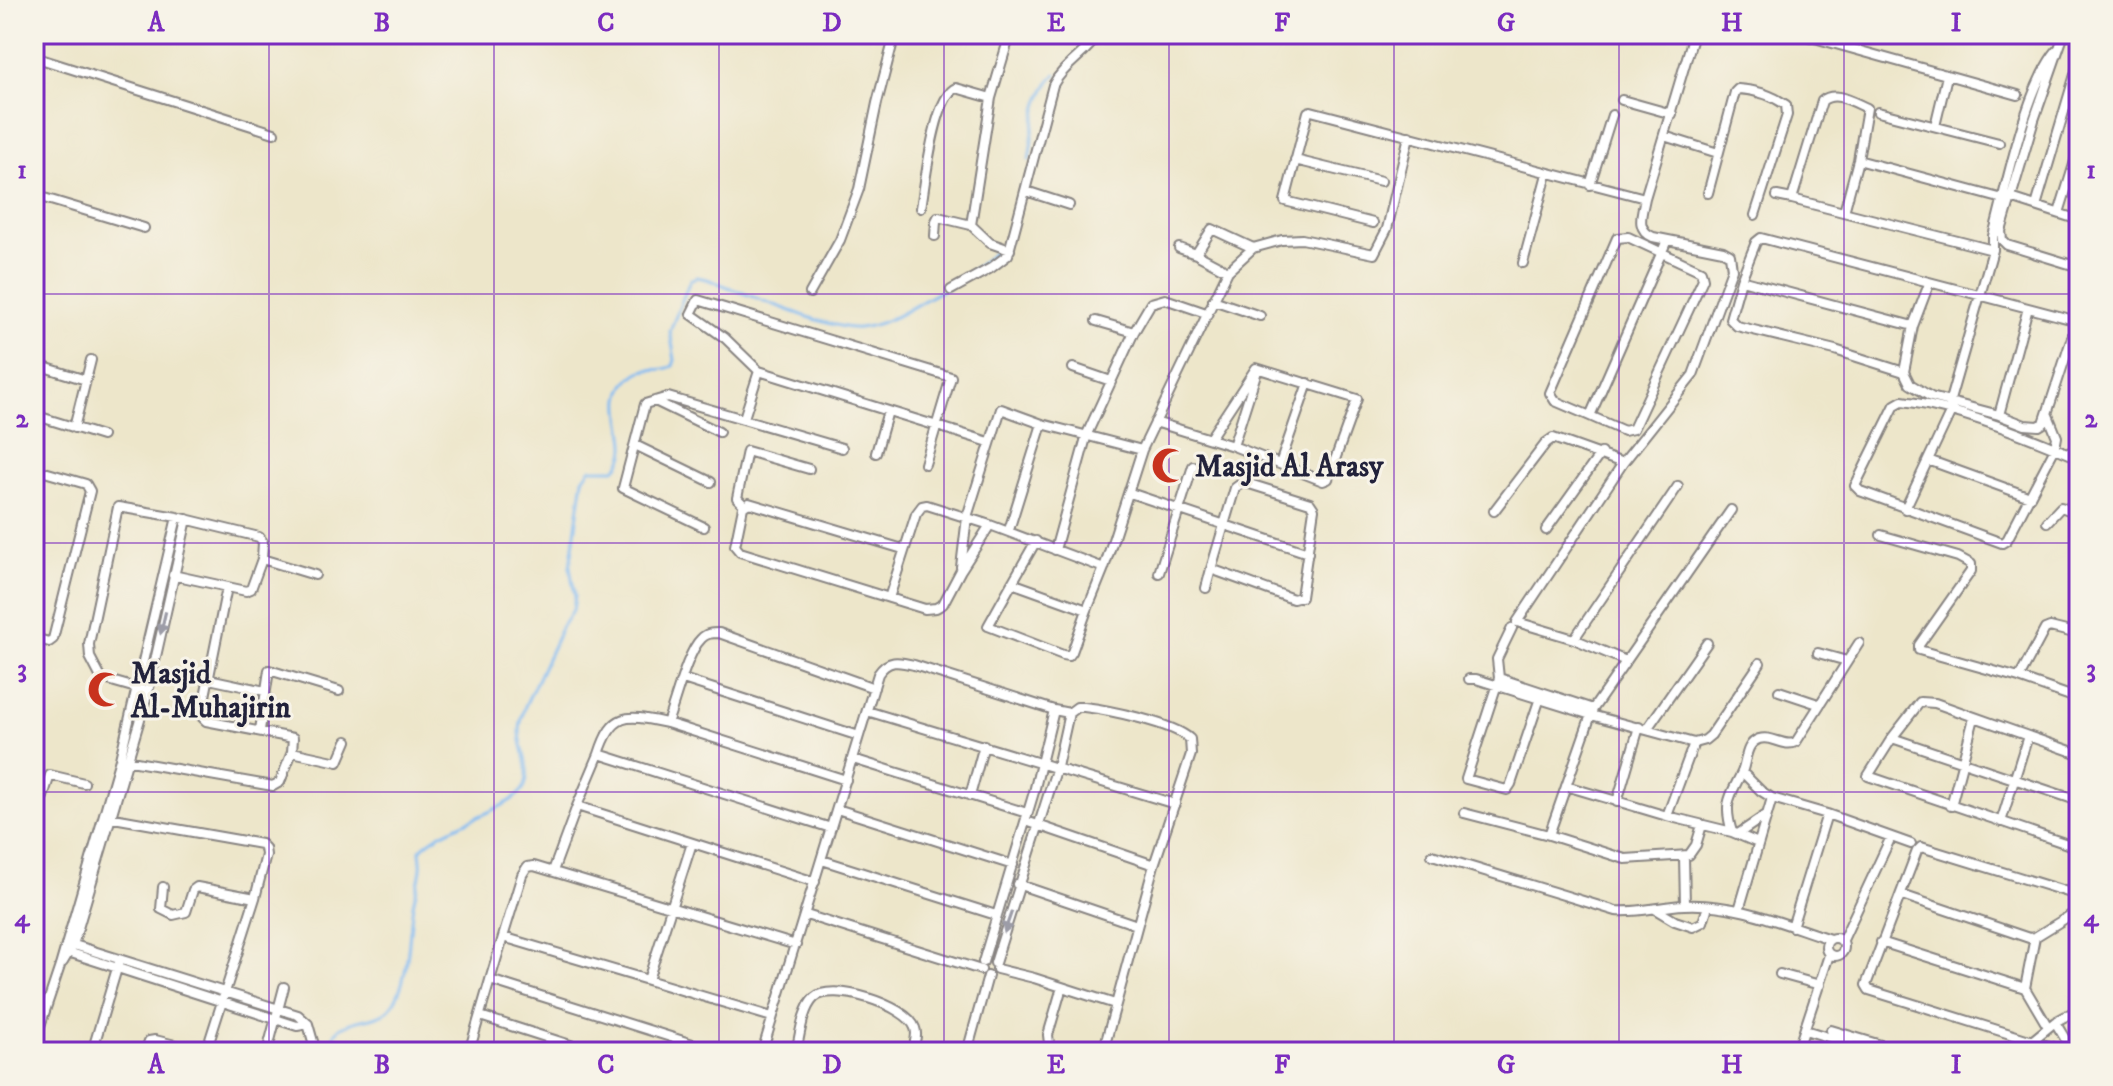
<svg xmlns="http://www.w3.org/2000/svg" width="2113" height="1086" viewBox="0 0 2113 1086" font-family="'IM FELL DW Pica',serif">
<rect width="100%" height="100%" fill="#f7f3e8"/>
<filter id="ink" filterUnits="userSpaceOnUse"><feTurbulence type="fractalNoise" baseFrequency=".0125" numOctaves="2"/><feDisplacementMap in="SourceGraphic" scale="16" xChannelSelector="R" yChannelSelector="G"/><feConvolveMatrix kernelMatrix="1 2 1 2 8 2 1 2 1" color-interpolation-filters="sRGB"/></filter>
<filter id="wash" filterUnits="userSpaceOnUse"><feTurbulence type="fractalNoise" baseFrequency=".006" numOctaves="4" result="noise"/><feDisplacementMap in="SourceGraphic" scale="32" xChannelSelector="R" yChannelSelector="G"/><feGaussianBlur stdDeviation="1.8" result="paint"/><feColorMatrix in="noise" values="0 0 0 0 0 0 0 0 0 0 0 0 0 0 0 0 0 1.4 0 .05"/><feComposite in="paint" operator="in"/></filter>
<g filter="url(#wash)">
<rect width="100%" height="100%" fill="#ede6ca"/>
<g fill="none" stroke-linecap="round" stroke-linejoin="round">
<path stroke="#82bbf2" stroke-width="3" d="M1029 160C1034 131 1034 95 1056 74
M1011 229 1022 186
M962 279 1008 241
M332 1052C328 1012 373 1027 390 1008 410 984 408 935 413 905 415 893 420 880 421 868 422 862 420 856 420 850 442 824 515 810 525 786 532 767 520 749 520 731 520 723 523 714 525 706L562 626 573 610 575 596 570 567 583 479 590 469H615C644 443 597 402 636 374 647 366 660 373 673 366L675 360 670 331 690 280 697 277 707 279C738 290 832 331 859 328 892 325 920 300 949 287"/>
</g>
</g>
<g filter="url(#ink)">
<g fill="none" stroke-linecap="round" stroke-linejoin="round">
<defs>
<path id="street" d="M1800 34 2018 95
M2064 34 2034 120 2001 231 2002 240 2007 245 2079 267
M34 57 274 133
M1622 100 1672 114
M1878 112 1999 143
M1935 126 1947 76
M1664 136 1718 153
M1295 160 1381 181
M1858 160 2003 199
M1590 185 1612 115
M1026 191 1069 205
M1708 193 1735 92 1738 89C1754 90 1772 95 1786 105L1787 115 1755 215
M34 195 144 228
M1777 196 1792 199
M2011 198 2079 220
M2036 206 2079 61
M921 208C925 185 934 96 956 88L991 98
M1844 212 1858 160 1867 108C1853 102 1835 90 1822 101L1792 199 1993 250
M2059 213 2079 148
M1373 223 1285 201 1308 112 1311 111 1645 198
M971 225 991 98 1010 34
M971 225 990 243 1010 250
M935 236 936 221 938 217 971 225
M1179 248 1196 254 1228 271
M1196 254 1212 229 1253 248
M1523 263 1547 174
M1741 280 1913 326
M951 290 991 268 1008 255 1053 85C1064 64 1087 54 1098 34
M810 293 840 240 859 189 877 103 895 34
M1213 300 1260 316
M1096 321 1134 332
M34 364 86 380
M1073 368 1111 381
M1904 372 1835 350 1737 326 1730 319 1741 280 1756 242 1761 238 2074 320 2076 325 2044 423 2039 426 2025 425 1999 415 1931 397 1910 384 1904 372 1913 326 1929 284
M655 401 719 432
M34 415 102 436
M1999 415 2028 308
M2048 415 2057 437 2055 448 2007 540 2002 543 1860 491 1855 486 1895 405 1902 401C1954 406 2030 437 2079 458
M1590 416 1555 401 1550 393 1617 238 1628 237 1701 271 1703 279 1633 429 1624 431 1590 416 1661 254 1667 240
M744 418 759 371
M1155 422 1233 446 1323 481 1328 479 1357 399 1256 368 1210 438
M74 428 91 360
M635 445 711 482
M1233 446 1257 371
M876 453 888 411
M1928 460 2030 497
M925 464 951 377 698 300 691 314 725 338 759 371 989 442
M1280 464 1308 383
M34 469 86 484 90 491 53 639 49 642 34 638
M1243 482 1310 503 1314 509 1301 597 1293 599 1211 569 1235 488Z
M34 492 40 470
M1130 493 1308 553
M744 505 737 498 747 451 809 469
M1905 509 1951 411 1950 400 1993 250V236C2007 185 2025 89 2057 50
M1494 511 1546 443 1553 438 1623 463
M2047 522 2061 507 2079 514
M704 527 623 488 645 404 668 397 842 448
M1009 530 1042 424
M1546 530 1601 453
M1881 535 1958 557 1971 564V571L1919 645V650L2019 678 2079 699
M1036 541 1012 583 1087 610 1104 568 1142 450 1228 271 1253 248 1282 240 1302 239 1374 254 1387 229 1409 136
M903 549 749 503 743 507 735 546 740 552 925 609 936 608 943 604 961 570 990 525 1104 568
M1055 550 1087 434 1134 332 1151 303 1165 299 1206 313
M961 567 967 517 1001 409 1042 424 1142 450
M1159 573 1193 466
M173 575 246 591 251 589 262 559 315 575
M1012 583 988 626 1063 655 1069 656 1072 652 1087 610
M1206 588 1211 569
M889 598 916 514 922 506 927 505 990 525
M1512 628 1497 659 1499 678 1466 779 1507 790 1511 784 1542 692
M1574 639 1678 486
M1818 653 1847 661
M1626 661 1574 639 1517 622 1623 463 1693 375 1732 269 1730 255 1723 251 1653 237C1635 229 1642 214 1645 198L1694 34
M1499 678 1593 709
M2019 678 2045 629 2050 627 2070 632 2079 618
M209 679 265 691
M683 679 859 736
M1469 679H1476L1591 715 1694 743 1705 740 1711 735 1760 663
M143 690 101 678 90 657 89 644 118 507 177 517 259 537 263 542 262 559
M1779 691 1818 704
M867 711 1175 804
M667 723 846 780
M1647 729 1707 643
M260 730 269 670 339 691
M1892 738 2079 801
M292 752 338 762 347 741
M599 754 577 806 815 882
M2079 754 1935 703 1920 702 1892 738 1868 776 2079 848
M853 759 1027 813
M125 760 273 786 280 782 292 752 293 738 206 721 201 716 227 587
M1566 786 1667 816 1732 832 1758 843
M970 796 984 745
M1772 798 1827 814 1911 844
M1617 802 1639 727
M34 804 43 797 50 775 84 783
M1951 806 1974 718
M837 809 1013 865
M1464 813 1549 835 1625 859 1689 855 1696 845 1702 825
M1667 816 1694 743
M108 817 261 844 265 848 266 855 255 898 206 1052
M1026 821 1154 865
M2001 822 2028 736
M831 828 599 754C613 710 628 715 667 723 675 703 687 652 701 639 706 633 712 633 719 633L874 688
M1732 832C1723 802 1730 797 1742 772 1747 760 1745 744 1759 739 1773 735 1784 748 1796 742L1859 643
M1738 834 1766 815
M1549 835 1593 709 1731 510
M1432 855 1616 911C1639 913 1661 906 1684 905 1734 902 1783 924 1830 939
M1684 856 1685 905
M822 860 996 915
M553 871 577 806
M1017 884 1137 925
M163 887 161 909 173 915 186 912 193 890 197 887 255 898
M1902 895 2029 938 2035 937 2079 910
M1655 909 1675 921 1693 927 1703 922 1708 906
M1739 910 1772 798 1761 791 1742 772
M806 915 981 970
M1792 927 1827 814
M503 937 522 875 527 867 534 866 796 945
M1826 947a9 9 0 1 1 18 0a9 9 0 1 1-18 0Z
M1842 942 1891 837
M1881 942 2025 988 2048 1027
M71 944 298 1015 308 1024 316 1052
M68 952 297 1026 308 1024
M63 962 73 945 148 692 187 519
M983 962 1034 792 1054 710
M995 963 1057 767 1069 713
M997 969 1034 978 1115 1004
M1780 974 1820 985
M490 980 503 937 772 1017
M648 980 692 843
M2025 988 2035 937
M480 1016 592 1052
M2055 1022 2073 1052
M1805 1030 1876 1052
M1831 1030 1904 1052
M2033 1040 2055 1022 2079 1009
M34 1044 60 966 120 759 177 517
M92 1052 118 965
M145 1052 149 1041 155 1040 203 1052
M267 1052 284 987
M469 1052 490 980 718 1052
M762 1052 878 674C888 659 898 661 914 665L1054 710 1069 713 1077 707H1084C1109 710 1173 723 1190 739L1191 754 1154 865 1103 1052
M796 1052C800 1036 802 1010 814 998 831 981 907 1005 915 1028 918 1036 914 1044 912 1052
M967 1052 988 976
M1050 1052 1048 1035 1062 987
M1797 1052 1829 955
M2068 1052 1869 990 1866 985 1917 851 1921 847 2074 894 2079 904"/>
</defs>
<use href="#street" stroke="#888482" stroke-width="12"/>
<use href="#street" stroke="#fff" stroke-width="8"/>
</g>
<defs><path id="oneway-solid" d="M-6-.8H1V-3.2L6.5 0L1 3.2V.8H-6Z" transform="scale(2)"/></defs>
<g fill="#9c9ca7">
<use href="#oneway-solid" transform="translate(163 623) rotate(103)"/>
<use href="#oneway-solid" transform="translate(1008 922) rotate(109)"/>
</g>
</g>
<path fill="none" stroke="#7b2cbf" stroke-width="2" stroke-opacity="0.55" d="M269 34V1052M494 34V1052M719 34V1052M944 34V1052M1169 34V1052M1394 34V1052M1619 34V1052M1844 34V1052M34 294H2079M34 543H2079M34 792H2079"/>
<defs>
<symbol id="mosque-bare" viewBox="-9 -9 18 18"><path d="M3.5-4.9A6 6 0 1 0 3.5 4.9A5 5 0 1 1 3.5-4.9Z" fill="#c8321e" stroke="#f7f3e8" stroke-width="2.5" paint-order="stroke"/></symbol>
</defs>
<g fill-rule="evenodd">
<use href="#mosque-bare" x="1144" y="440" width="51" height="51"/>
<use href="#mosque-bare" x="80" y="664" width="51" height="51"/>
</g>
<g text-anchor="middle" stroke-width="6" stroke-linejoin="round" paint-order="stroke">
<g font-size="30" font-weight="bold" fill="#22223b" stroke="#f7f3e8" text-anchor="start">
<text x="1195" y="476">Masjid Al Arasy</text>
<text x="131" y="683">Masjid<tspan x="131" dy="34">Al-Muhajirin</tspan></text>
</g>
</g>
<rect width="2113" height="1086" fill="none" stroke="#f7f3e8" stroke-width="88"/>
<rect x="44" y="44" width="2025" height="998" fill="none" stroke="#7b2cbf" stroke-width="3"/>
<g font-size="26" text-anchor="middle" font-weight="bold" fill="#7b2cbf">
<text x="156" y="31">A</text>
<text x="382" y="31">B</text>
<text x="606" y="31">C</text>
<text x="832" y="31">D</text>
<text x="1056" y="31">E</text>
<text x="1282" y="31">F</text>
<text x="1506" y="31">G</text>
<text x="1732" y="31">H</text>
<text x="1956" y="31">I</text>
<text x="22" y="178">1</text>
<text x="2091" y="178">1</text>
<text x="22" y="427">2</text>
<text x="2091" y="427">2</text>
<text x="22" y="677">3</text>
<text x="2091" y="677">3</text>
<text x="22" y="926">4</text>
<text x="2091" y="926">4</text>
<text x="156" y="1073">A</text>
<text x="382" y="1073">B</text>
<text x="606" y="1073">C</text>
<text x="832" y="1073">D</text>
<text x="1056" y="1073">E</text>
<text x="1282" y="1073">F</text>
<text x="1506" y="1073">G</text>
<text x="1732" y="1073">H</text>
<text x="1956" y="1073">I</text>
</g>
</svg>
